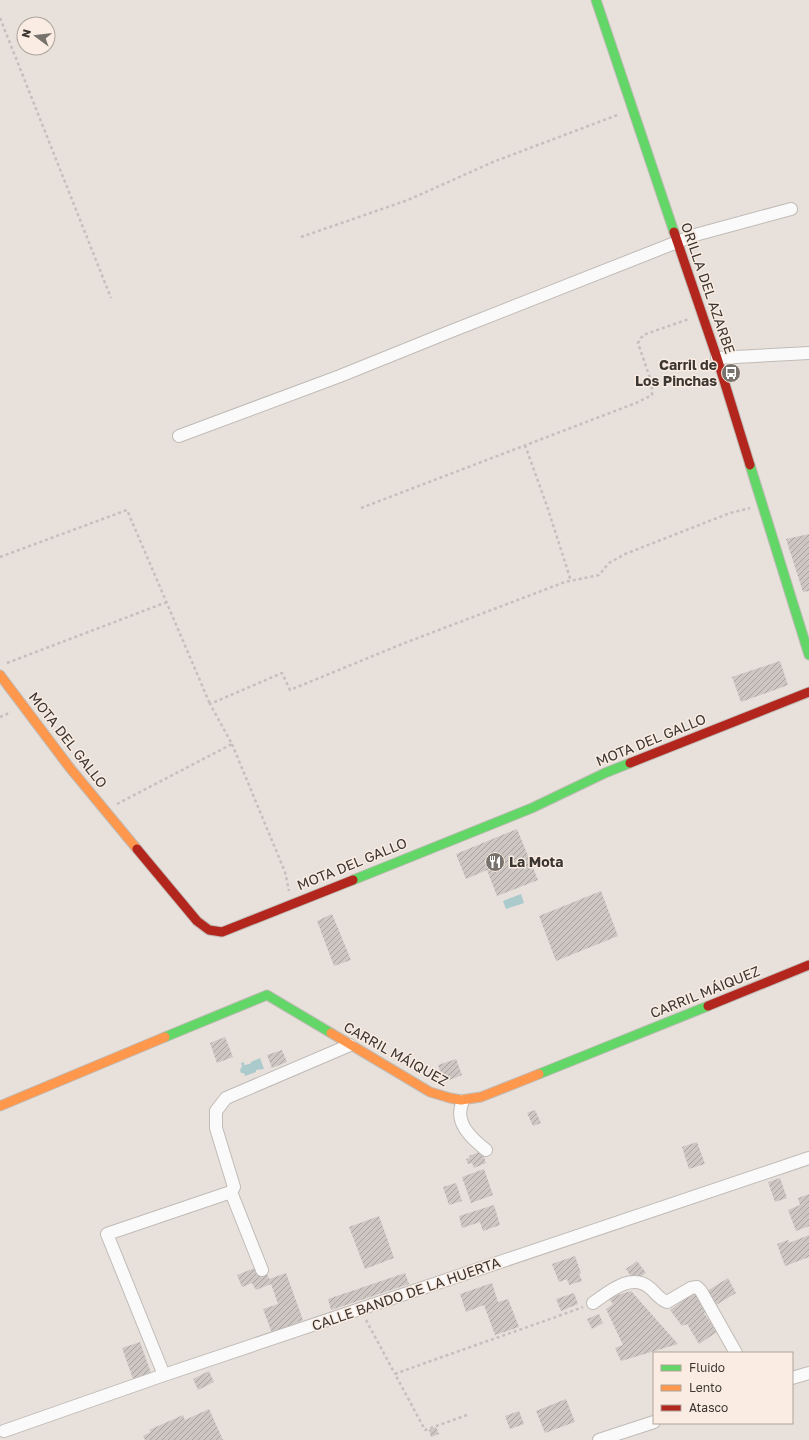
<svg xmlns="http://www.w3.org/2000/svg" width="809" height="1440" viewBox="0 0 809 1440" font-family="'Golos Text',sans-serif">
<defs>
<pattern id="building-hatch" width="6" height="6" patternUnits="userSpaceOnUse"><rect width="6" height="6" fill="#cdc6c3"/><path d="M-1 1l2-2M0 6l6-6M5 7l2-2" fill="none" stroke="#a8a29f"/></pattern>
</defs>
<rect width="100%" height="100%" fill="#e7e0db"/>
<path fill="#abcacc" d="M521 894 524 903 506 909 503 901Z
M260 1058 264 1069 256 1070V1072L245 1076 244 1073H241L240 1070 242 1066 241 1063 244 1062V1065L250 1064 251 1062Z"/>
<path fill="url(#building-hatch)" d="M809 534V591L803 592 786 539Z
M780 661 788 685 741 702 732 677Z
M517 829 538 880 497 896 487 870 466 879 456 854Z
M601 891 618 936 556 961 539 916Z
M332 914 351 960 334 966 317 921Z
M225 1037 233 1057 217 1063 210 1043Z
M282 1050 287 1062 272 1068 267 1055Z
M456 1059 462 1075 444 1082 438 1065Z
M535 1110 541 1123 533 1126 527 1113Z
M697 1142 705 1164 689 1169 682 1147Z
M482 1151 486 1163 474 1168 472 1163 468 1164 466 1159 470 1158 469 1156Z
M484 1169 493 1195 471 1203 462 1177Z
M780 1178 787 1198 775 1202 768 1182Z
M456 1183 462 1201 449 1205 443 1187Z
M809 1194V1226L796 1231 788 1210 800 1205 798 1198Z
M494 1205 500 1225 483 1231 480 1222 462 1228 459 1216Z
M379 1216 394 1258 365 1269 349 1227Z
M809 1235V1257L785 1266 777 1244 788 1240 789 1243Z
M575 1256 581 1273 579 1274 582 1281 569 1285 567 1279 559 1282 552 1264Z
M637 1261 646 1273 634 1281 626 1269Z
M257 1267 266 1271 269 1279 286 1273 303 1320 272 1333 263 1309 278 1304 271 1284 256 1290 252 1283 242 1287 237 1275Z
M405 1273 409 1284 331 1310 328 1299Z
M728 1278 736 1293 716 1305 707 1291Z
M492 1283 498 1302 508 1299 519 1327 495 1335 484 1305 466 1312 460 1294Z
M631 1291 678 1344 621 1361 615 1348 623 1345 606 1309 613 1304 608 1298Z
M574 1293 578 1304 561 1311 556 1299Z
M694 1293 707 1311 704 1313 717 1332 699 1344 687 1324 682 1326 670 1310Z
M599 1314 603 1323 592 1329 587 1319Z
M140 1342 151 1373 133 1379 122 1348Z
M209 1371 214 1382 198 1390 193 1379Z
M566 1399 575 1422 545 1433 536 1411Z
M209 1409 223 1440H145L143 1436 151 1432 149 1430 183 1415 185 1420Z
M519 1411 524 1424 510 1429 505 1416Z
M436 1427 439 1434 431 1437 429 1430Z"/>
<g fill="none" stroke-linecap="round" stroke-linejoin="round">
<defs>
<path id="street" d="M717 358 809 353
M179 436 340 376 449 332 695 235 791 209
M463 1101C453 1122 471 1138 486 1150
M231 1192 262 1270
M593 1303C609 1292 631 1272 650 1288 657 1294 659 1299 667 1302L691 1288 697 1287 701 1291 736 1353
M164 1375 107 1234 231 1192 234 1187 216 1128V1111L226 1098 350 1045
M792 1378 809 1373
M4 1431 164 1375 809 1158
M599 1440 654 1422"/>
<path id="fast" d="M596 0 674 232
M750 465 809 655
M353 880 532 808 605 773 630 763
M165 1037 267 995 331 1033
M539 1074 708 1006"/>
<path id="slow" d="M0 675 70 768 137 849
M331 1033 430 1092 450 1098 461 1100 481 1097 539 1074
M0 1106 165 1037"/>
<path id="jam" d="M674 232 717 358 750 465
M630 763 809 692
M137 849 197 921 209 930 222 932 353 880
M708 1006 809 965"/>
</defs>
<use href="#street" stroke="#c0bbb6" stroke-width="14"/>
<use href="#fast" stroke="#c0bbb6" stroke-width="11"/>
<use href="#slow" stroke="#c0bbb6" stroke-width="11"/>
<use href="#jam" stroke="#c0bbb6" stroke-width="11"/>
<path stroke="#c3c0bf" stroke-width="2.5" stroke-dasharray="3 3" stroke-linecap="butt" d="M0 18 111 298
M301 237 408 200 493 162 620 114
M525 445 548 509 571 581
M361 508 636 403 652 395V384L638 343 643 335 689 319
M0 557 127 510 210 704
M7 663 167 602
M0 717 11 712
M232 744 285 872 289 891
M117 804 232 744 210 704 282 673 290 690 402 644 565 582 599 575 609 563 625 554 730 513 750 508
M366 1320 395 1374
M467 1415 425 1430 395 1374C457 1351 521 1330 583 1307"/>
<use href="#street" stroke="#fbfafa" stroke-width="12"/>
<use href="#fast" stroke="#63d668" stroke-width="9"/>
<use href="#slow" stroke="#ff974d" stroke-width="9"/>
<use href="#jam" stroke="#b3261e" stroke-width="9"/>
</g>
<defs>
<symbol id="bus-disc" viewBox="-11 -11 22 22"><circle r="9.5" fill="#78726d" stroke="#faece2"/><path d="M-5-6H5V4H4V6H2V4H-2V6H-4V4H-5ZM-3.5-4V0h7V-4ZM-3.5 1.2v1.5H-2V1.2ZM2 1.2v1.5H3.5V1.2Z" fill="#fff"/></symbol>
<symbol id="restaurant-disc" viewBox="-11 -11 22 22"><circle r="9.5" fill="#78726d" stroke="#faece2"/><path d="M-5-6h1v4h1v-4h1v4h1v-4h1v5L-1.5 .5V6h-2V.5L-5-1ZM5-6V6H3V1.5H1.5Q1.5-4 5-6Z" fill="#fff"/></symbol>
</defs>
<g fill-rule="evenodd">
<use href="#bus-disc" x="720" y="362" width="22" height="22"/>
<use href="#restaurant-disc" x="484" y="851" width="22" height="22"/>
</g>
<g text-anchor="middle" stroke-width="3" stroke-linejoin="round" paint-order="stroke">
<g font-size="14" fill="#3c3632" stroke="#faece2">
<text transform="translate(708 288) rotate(71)" y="5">ORILLA DEL AZARBE</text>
<text transform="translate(68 740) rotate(52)" y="5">MOTA DEL GALLO</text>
<text transform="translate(651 740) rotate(-22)" y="5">MOTA DEL GALLO</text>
<text transform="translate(352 864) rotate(-22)" y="5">MOTA DEL GALLO</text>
<text transform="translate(705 992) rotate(-22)" y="5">CARRIL MÁIQUEZ</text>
<text transform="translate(396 1054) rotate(29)" y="5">CARRIL MÁIQUEZ</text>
<text transform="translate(406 1294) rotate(-19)" y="5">CALLE BANDO DE LA HUERTA</text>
</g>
<g font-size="14" font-weight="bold" fill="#3c3632" stroke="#faece2" text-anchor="end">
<text x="717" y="370">Carril de<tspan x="717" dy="16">Los Pinchas</tspan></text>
<text x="509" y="867" text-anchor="start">La Mota</text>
</g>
</g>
<rect x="653" y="1352" width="140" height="72" fill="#faece2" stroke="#aea39c"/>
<rect x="661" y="1365" width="20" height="6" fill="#63d668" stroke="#aea39c"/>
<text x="689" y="1372" font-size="12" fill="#3c3632">Fluido</text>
<rect x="661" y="1385" width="20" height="6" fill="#ff974d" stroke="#aea39c"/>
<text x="689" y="1392" font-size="12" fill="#3c3632">Lento</text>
<rect x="661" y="1405" width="20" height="6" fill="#b3261e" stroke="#aea39c"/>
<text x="689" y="1412" font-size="12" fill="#3c3632">Atasco</text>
<g transform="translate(36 36) rotate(285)"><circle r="19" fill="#faece2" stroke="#aea39c"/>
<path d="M0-3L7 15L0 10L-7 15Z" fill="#78726d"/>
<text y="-6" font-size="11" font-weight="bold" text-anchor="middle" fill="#3c3632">N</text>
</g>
</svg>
